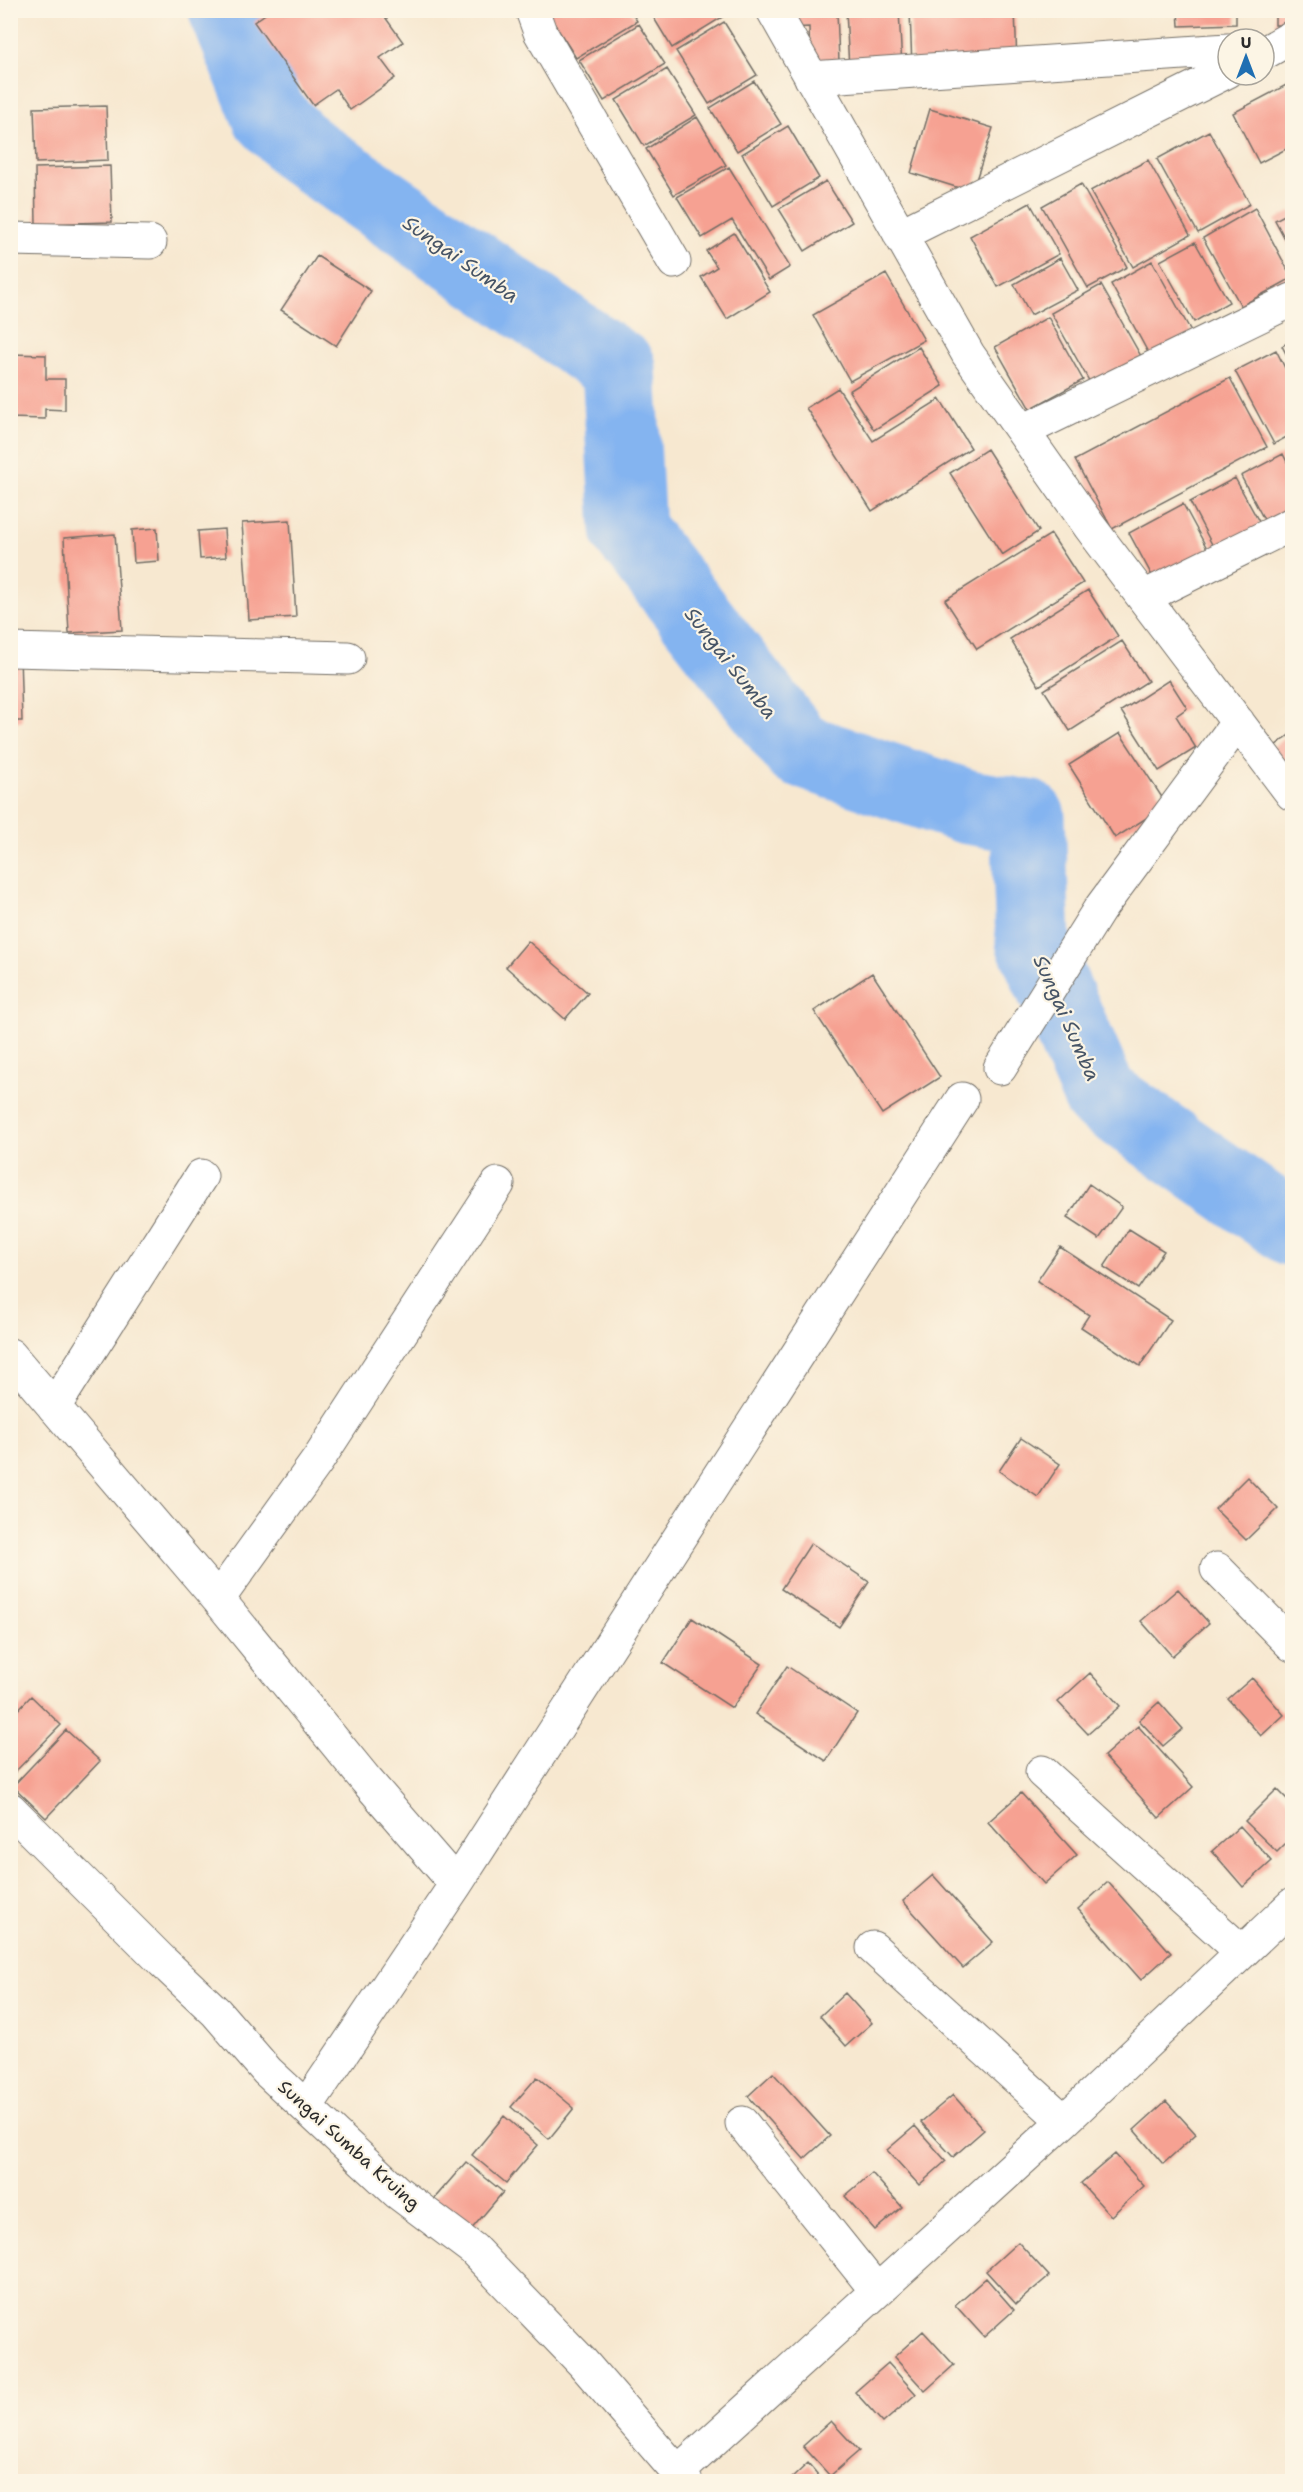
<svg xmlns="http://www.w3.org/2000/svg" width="1303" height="2492" viewBox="0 0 1303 2492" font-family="'Shantell Sans',sans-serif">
<rect width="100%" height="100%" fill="#fcf5e5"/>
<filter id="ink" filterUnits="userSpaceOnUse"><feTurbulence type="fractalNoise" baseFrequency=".0167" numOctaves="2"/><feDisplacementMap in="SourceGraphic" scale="12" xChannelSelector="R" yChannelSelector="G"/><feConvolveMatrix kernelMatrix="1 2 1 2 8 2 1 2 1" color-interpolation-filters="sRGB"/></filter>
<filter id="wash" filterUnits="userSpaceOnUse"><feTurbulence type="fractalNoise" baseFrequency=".008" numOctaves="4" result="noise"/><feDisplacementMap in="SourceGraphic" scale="24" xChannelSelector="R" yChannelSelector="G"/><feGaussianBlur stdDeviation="1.35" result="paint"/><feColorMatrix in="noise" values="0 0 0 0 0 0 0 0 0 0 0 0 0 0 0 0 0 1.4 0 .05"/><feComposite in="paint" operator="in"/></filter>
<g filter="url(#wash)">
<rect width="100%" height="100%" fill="#f7e8d0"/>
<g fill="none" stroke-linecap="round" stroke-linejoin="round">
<path stroke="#84b4f0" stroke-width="75" d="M226 10 269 115 302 149 619 368 628 530 799 750 968 807 1028 817 1033 941 1100 1095 1292 1229"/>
</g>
<g id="blocks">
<path fill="#f6a192" d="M271 10H380L403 42 380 58 395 78 350 110 336 89 313 105 254 22Z
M549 10H630L637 21 576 58 547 12Z
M649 10H728L729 13 672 48Z
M789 10H837L839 62 810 63 809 27 789 28Z
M846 10H899L902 67 849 69Z
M910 10H1015L1017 63 912 68Z
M1178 10H1236V24L1179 26Z
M1275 10H1292V25H1275Z
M724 22 757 75 709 104 676 51Z
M639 24 665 64 604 101 579 60Z
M667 69 696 115 644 146 616 100Z
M754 81 781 124 737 151 710 108Z
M1292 82V146L1259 163 1233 113Z
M106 106 108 160 36 163 34 108Z
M930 109 993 128 972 192 911 173Z
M697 117 726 165 674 195 646 149Z
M788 126 819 178 773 206 742 154Z
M1209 131 1250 204 1198 233 1157 159Z
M1148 160 1190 235 1133 267 1090 191Z
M110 166 112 222 36 224 35 168Z
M729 167 790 267 769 280 732 220 702 238 677 197Z
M826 181 852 222 805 251 779 209Z
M1081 184 1127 267 1088 288 1042 206Z
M1030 203 1059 254 998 287 970 236Z
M1255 208 1292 278 1241 306 1203 238Z
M1292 211V252L1275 220Z
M734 233 770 292 727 319 701 277 717 267 706 251Z
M1195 242 1229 302 1194 322 1160 261Z
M317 256 371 291 336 346 281 310Z
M1060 258 1078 290 1031 315 1014 284Z
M1152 261 1192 333 1150 356 1111 284Z
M886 274 924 340 850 381 813 315Z
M1101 285 1142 358 1092 386 1051 313Z
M1048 317 1083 380 1030 409 995 347Z
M1292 340V365L1282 346Z
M919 347 943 386 874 430 849 391Z
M1276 350 1292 382V434L1274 444 1235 371Z
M10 354 46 355V379H65V410L45 409V419L10 418Z
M1230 378 1267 447 1112 529 1075 460Z
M838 388 873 441 940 399 971 448 872 511 806 408Z
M987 449 1039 531 1002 555 950 473Z
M1283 454 1292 472V516L1269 529 1241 476Z
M1235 478 1263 529 1217 554 1190 502Z
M1183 504 1210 554 1156 583 1129 533Z
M290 520 296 617 249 620 242 523Z
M157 528 159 561 134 563 132 530Z
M224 529 226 557 200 559 198 531Z
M115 534 122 630 69 633 64 538Z
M1051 534 1083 583 977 649 945 600Z
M1088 590 1118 636 1039 686 1010 639Z
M1122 641 1148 681 1070 731 1044 690Z
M10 655H20L22 721H10Z
M1169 680 1187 708 1176 716 1196 748 1159 771 1121 711Z
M1120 733 1167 805 1115 838 1069 765Z
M1292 733V786L1267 752Z
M528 941 588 993 565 1019 506 967Z
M872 973 940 1077 882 1114 814 1011Z
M1089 1184 1122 1207 1099 1239 1067 1218Z
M1129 1229 1164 1251 1138 1289 1104 1267Z
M1060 1247 1171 1320 1140 1366 1081 1327 1089 1315 1037 1281Z
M1021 1438 1060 1464 1038 1497 999 1471Z
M1247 1477 1278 1509 1246 1540 1215 1509Z
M811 1543 869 1582 839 1627 781 1589Z
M1178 1589 1209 1623 1172 1656 1141 1621Z
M692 1618 762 1664 732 1708 663 1663Z
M787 1666 857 1713 826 1761 755 1714Z
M1090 1673 1120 1706 1088 1734 1058 1702Z
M1252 1678 1284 1715 1261 1736 1228 1699Z
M31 1696 61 1725 10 1777V1718Z
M1159 1702 1183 1729 1163 1746 1139 1720Z
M1138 1726 1193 1787 1159 1818 1104 1756Z
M66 1730 100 1761 46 1818 13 1786Z
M1277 1789 1292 1804V1837L1277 1852 1245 1821Z
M1021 1793 1077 1855 1044 1884 988 1822Z
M1240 1826 1272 1861 1243 1887 1212 1851Z
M933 1875 993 1942 963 1968 903 1901Z
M1108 1882 1171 1953 1141 1980 1078 1909Z
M845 1993 872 2023 846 2046 820 2016Z
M773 2073 830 2136 804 2159 748 2096Z
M537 2077 574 2108 549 2139 511 2107Z
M953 2095 984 2130 953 2157 921 2122Z
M1166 2101 1196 2134 1163 2164 1134 2130Z
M504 2116 538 2145 506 2183 472 2155Z
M915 2126 946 2161 919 2185 887 2150Z
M1115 2154 1144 2186 1111 2216 1081 2183Z
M466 2162 503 2192 470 2231 433 2200Z
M872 2173 902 2207 875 2230 845 2196Z
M1018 2242 1049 2276 1016 2304 986 2271Z
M986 2278 1014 2310 984 2337 955 2305Z
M923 2331 954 2365 925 2391 894 2357Z
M888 2363 916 2394 883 2423 855 2392Z
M831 2421 859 2451 830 2476 803 2446Z
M808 2463 824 2482H788Z"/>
</g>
</g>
<g filter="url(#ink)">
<use href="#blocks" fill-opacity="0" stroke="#726d65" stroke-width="1.5"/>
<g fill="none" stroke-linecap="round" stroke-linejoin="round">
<defs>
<path id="street" d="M532 10 540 32 674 262
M773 10 968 354 1090 527 1292 794
M1264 53 1292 37
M811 78 1228 50
M900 235 1228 71
M10 239 150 242
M1023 431 1292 300
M1144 597 1292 524
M10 650 348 658
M1000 1068 1099 910 1238 722
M10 1355 218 1599
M54 1407 201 1176
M1217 1569 1292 1645
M1042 1772 1242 1952
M10 1809 163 1962 216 2012 267 2071 397 2192 473 2249 582 2362 686 2482
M456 1884 366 1780 218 1599 318 1460 498 1184
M873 1948 1064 2121
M306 2107 456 1884 962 1099
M742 2123 877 2291
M677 2473 1064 2121 1292 1905"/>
</defs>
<use href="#street" stroke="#726d65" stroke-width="35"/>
<use href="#street" stroke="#fff" stroke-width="33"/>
</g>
</g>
<g text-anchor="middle" stroke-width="4.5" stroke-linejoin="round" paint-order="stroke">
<g font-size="18" fill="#2b2b2b" stroke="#fcf5e5">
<text transform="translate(349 2145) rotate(42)" y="6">Sungai Sumba Kruing</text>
</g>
<g font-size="20" font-style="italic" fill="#465466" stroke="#fcf5e5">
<text transform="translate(461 259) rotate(35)" y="7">Sungai Sumba</text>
<text transform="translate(731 663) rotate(52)" y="7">Sungai Sumba</text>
<text transform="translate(1067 1018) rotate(66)" y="7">Sungai Sumba</text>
</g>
</g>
<rect width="1303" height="2492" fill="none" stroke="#fcf5e5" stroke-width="36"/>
<g transform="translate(1246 57)"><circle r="28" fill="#fcf5e5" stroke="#a8a49b" stroke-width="1.5"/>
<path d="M0-4.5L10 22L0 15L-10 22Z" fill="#1f6fb2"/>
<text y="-9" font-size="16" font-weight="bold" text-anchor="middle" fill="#2b2b2b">U</text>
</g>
</svg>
